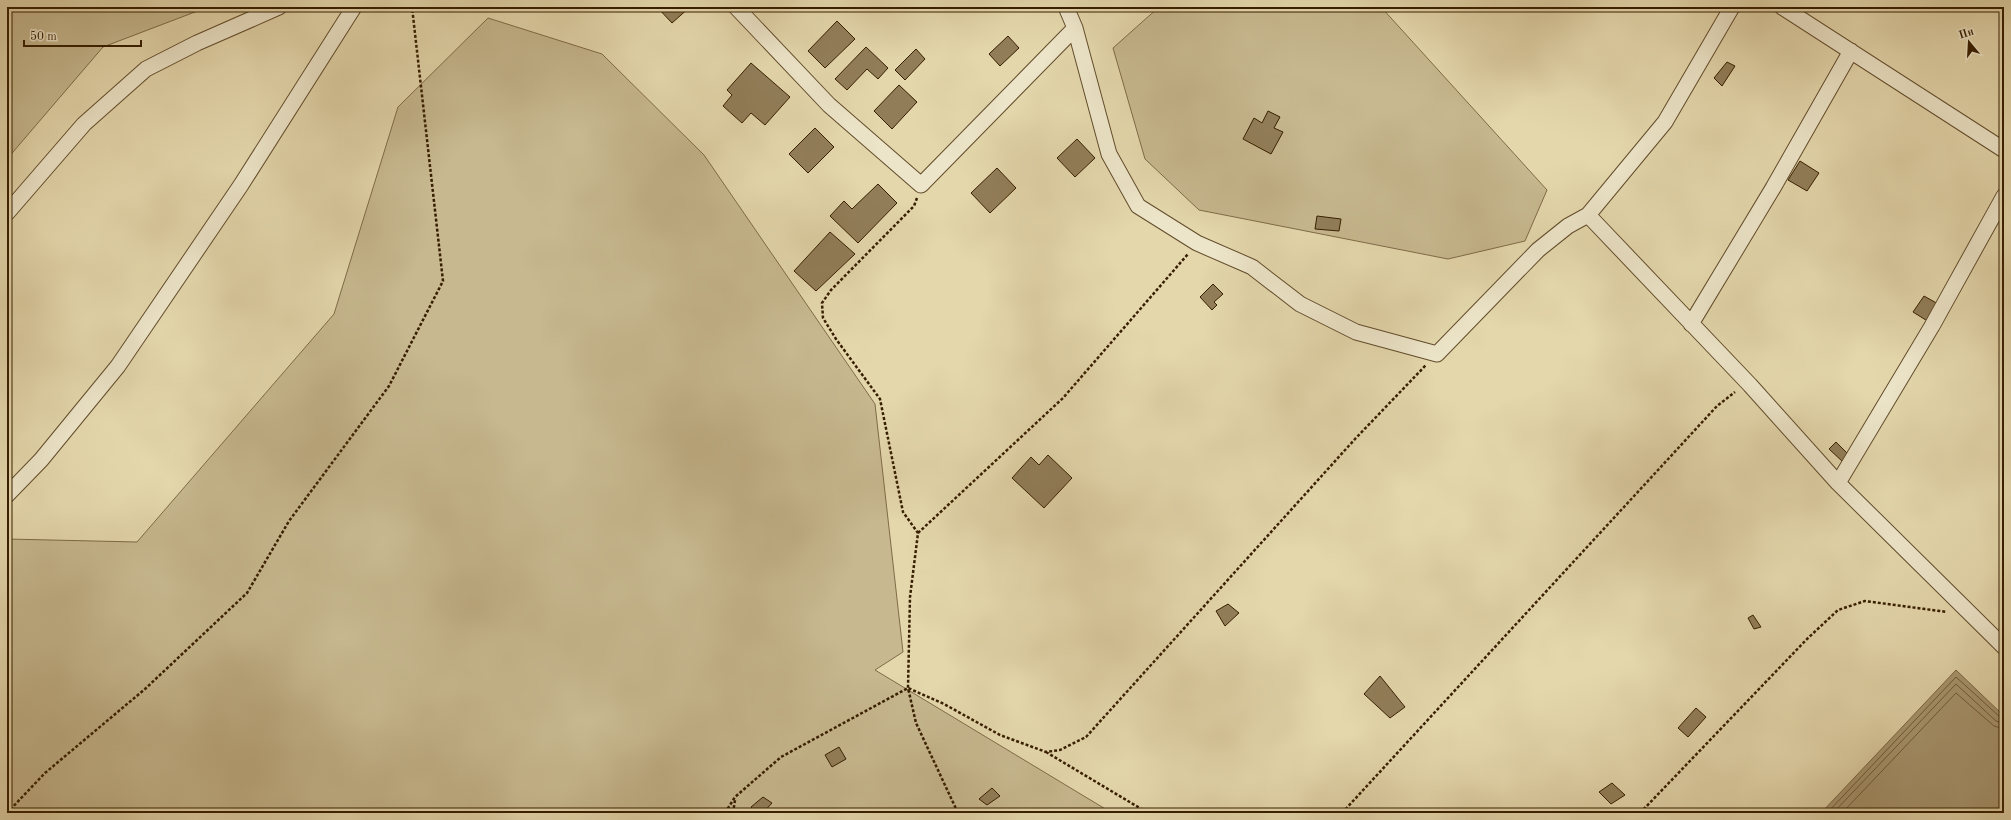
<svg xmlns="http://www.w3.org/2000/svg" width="2011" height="820" viewBox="0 0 2011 820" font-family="'Old Standard TT',serif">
<rect width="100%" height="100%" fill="#e4d7ac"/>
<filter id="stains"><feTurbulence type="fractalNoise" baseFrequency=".005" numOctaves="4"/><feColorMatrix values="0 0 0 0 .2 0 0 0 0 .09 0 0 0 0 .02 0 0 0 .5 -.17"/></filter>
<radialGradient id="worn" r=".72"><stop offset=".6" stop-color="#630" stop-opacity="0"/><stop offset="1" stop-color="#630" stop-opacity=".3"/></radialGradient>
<path fill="#c7b88f" stroke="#7f6b48" d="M7 7H208L103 47 7 159Z
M1159 7H1381L1547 190 1525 241 1448 259 1199 210 1145 159 1113 48Z
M488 18 602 54 704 155 875 404 903 652 875 670 1112 813H7V539L137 542 334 314 398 107Z"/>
<path fill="#a99872" stroke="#7b6744" d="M1956 670 2004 716V813H1821Z"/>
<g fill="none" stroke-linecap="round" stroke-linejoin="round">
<path stroke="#705b39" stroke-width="1" d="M1827 813 1956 677 2000 717 2004 718
M1833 813 1956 684 1996 721 2004 723
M1842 813 1956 693 1994 726 2004 729"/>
</g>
<path fill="#917e59" stroke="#371e00" d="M657 7H690L672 23Z
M837 21 855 39 825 68 808 51Z
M1008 36 1019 48 1000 66 989 54Z
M866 47 888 68 878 79 867 69 847 90 835 79Z
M916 49 925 59 905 80 895 70Z
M1727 62 1735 66 1722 86 1714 78Z
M751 63 790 97 765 125 751 113 742 123 723 106 732 95 727 90Z
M899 85 917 102 892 129 874 111Z
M1268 111 1280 117 1274 128 1283 132 1271 154 1243 139 1254 118 1262 123Z
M815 128 834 147 808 173 789 154Z
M1077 139 1095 158 1075 177 1057 158Z
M1800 161 1819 173 1807 191 1788 180Z
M997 168 1016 188 990 213 971 193Z
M878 184 897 203 858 243 830 216 844 201 852 209Z
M1317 216 1341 219 1339 231 1315 229Z
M830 232 855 254 816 291 794 271Z
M1213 284 1223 294 1214 302 1217 305 1212 310 1200 297Z
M1924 296 1940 305 1929 322 1913 312Z
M1836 442 1850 456 1843 462 1829 449Z
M1048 455 1072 478 1044 508 1012 478 1031 457 1039 465Z
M1228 604 1239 613 1225 626 1216 611Z
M1753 615 1761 627 1754 629 1748 618Z
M1380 676 1405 707 1390 718 1364 694Z
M1696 708 1706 717 1688 737 1678 728Z
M839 747 846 759 832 767 825 755Z
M1612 783 1625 795 1611 804 1599 792Z
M992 788 1000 796 987 805 979 799Z
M763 797 772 803 763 813H757L751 807Z"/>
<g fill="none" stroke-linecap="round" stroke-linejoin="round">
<defs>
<path id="minor" d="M736 7 829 105 921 185 1075 28
M1066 7 1075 28 1109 154 1138 206 1197 243 1252 267 1300 304 1356 332 1437 354 1538 250 1568 226 1588 215 1665 122 1732 7
M1782 7 2004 150
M7 213 84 124 146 69 197 43 279 7
M1588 215 1750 385 1838 483 2004 647
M1691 324 1773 188 1851 51
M1838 483 1932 326 2004 196
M7 495 41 460 118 366 241 185 354 7"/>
</defs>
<use href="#minor" stroke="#624c2b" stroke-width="17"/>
<path stroke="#371e00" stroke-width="2.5" stroke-dasharray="3 2" stroke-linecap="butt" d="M917 198 914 206 831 290 822 303 823 318 836 339 880 399 903 512 918 533 910 597 908 688 916 723 958 813
M918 533 1063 398 1188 254
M1046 752 1148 813
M7 813 45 773 145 689 247 593 289 521 389 386 443 281 412 7
M725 813 735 797 781 757 908 688 944 704 1000 735 1046 752 1060 750 1086 737 1355 439 1426 365
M733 813 735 800
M1342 813 1717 406 1735 392
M1640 813 1807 639 1838 610 1865 601 1947 612"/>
<use href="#minor" stroke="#ede5c9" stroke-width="15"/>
</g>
<rect width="2011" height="820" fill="none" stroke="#e4d7ac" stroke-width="24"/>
<rect x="8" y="8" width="1995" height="804" fill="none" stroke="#371e00" stroke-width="2"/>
<rect x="12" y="12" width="1987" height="796" fill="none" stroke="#371e00"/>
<g transform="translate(1969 42) rotate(342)" stroke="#ede5c9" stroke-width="3" paint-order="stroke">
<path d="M0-3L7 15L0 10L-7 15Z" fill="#371e00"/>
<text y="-6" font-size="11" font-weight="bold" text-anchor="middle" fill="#371e00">Пн</text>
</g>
<path d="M24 40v6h117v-6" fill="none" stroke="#371e00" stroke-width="2"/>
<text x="30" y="40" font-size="12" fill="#371e00" stroke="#ede5c9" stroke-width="3" paint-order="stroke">50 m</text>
<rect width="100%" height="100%" filter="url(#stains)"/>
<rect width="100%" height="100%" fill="url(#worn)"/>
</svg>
